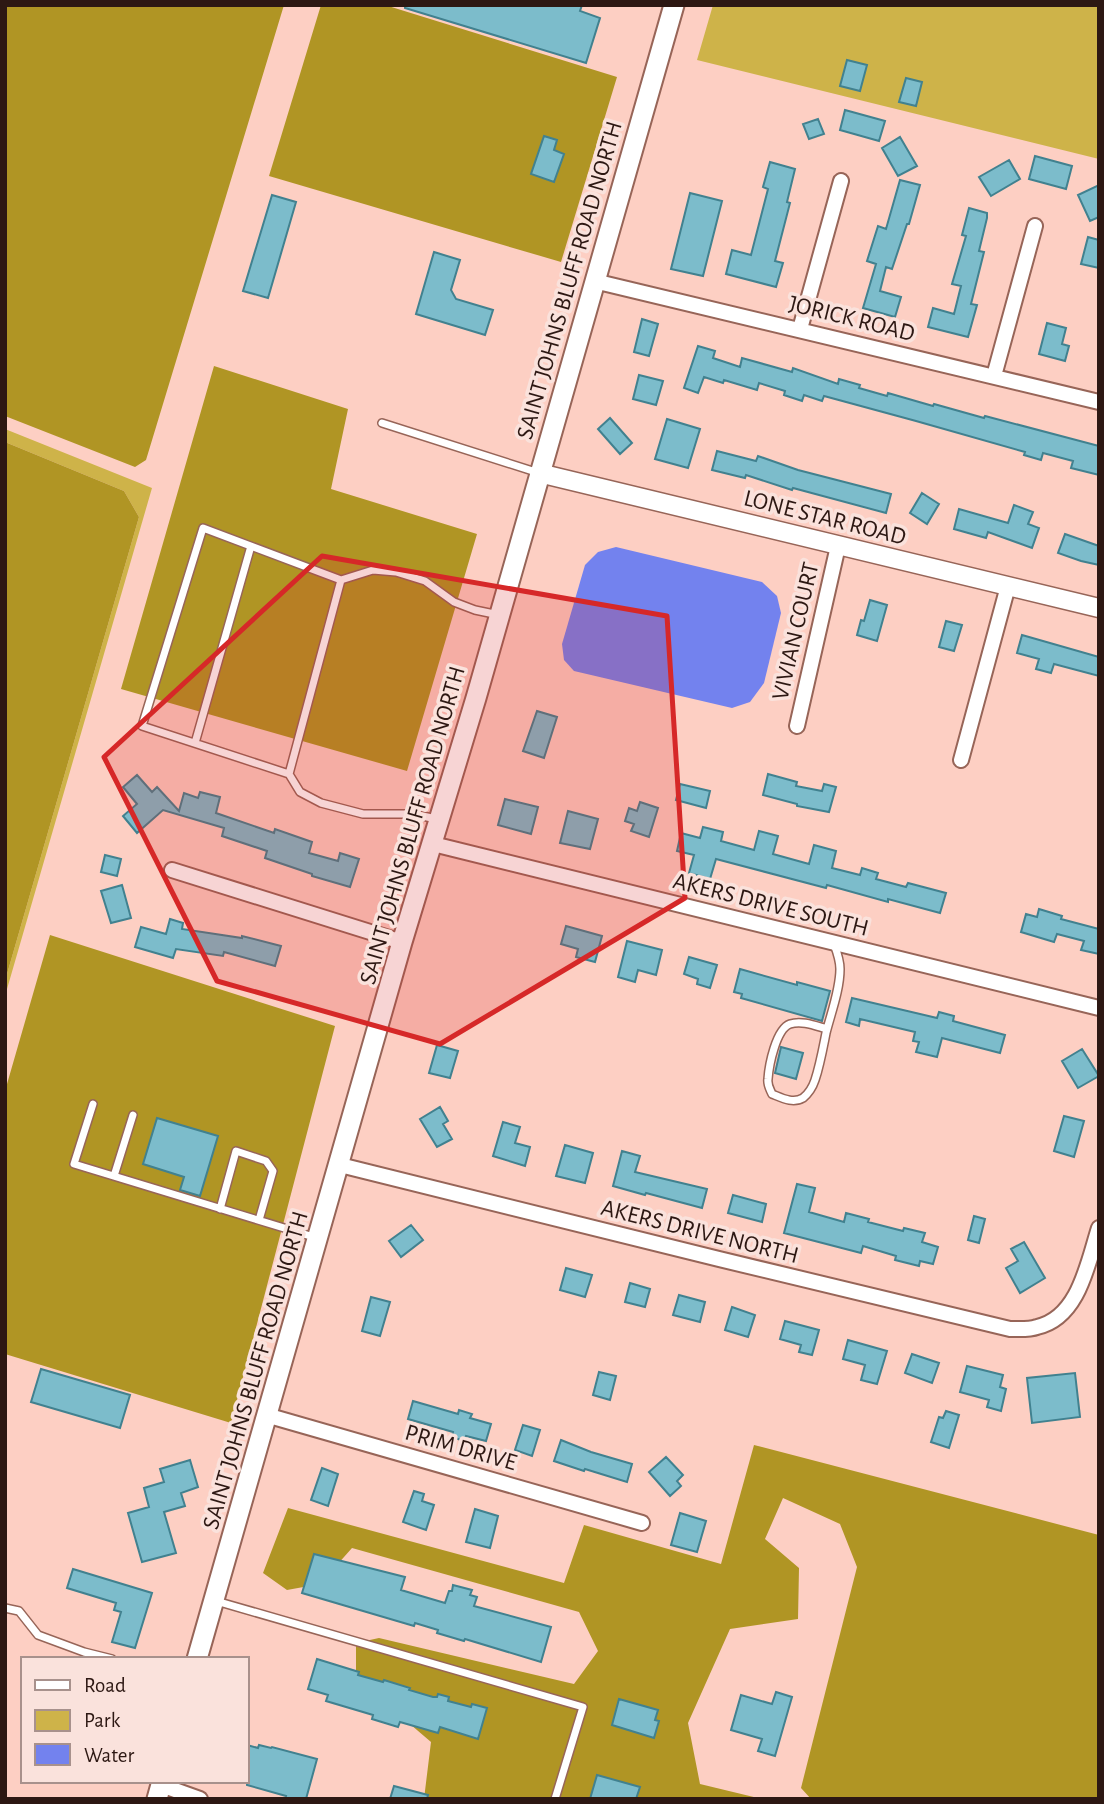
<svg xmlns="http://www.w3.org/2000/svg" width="1104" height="1804" viewBox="0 0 1104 1804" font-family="'Alegreya Sans',sans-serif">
<rect width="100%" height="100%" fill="#fdcfc3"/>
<path fill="#ceb349" d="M713 5H1099V159L697 60Z
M5 429 152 488 5 996V981L139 517 124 491 5 442Z"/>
<path fill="#b09524" d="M5 5H284L146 460 135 467 5 416Z
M321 5H385L617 77 561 262 269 176Z
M214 366 348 409 331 489 477 534 407 771 121 689Z
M5 442 124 491 139 517 5 981Z
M50 935 335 1026 231 1423 5 1354V1091Z
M754 1445 1099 1535V1799H811L801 1788 857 1567 840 1524 783 1498 765 1539 799 1568 798 1619 730 1629 688 1723 700 1784 762 1799H424L431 1742 356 1678V1643L379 1638 574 1684 598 1651 579 1612 352 1548 320 1584 287 1590 263 1573 288 1508 564 1583 584 1525 721 1564Z"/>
<path fill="#7382ee" d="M616 547 762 582 777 596 781 613 764 683 750 702 732 708 574 671 564 660 562 644 585 565 598 552Z"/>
<path fill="#7cbccb" stroke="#41818f" stroke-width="2" d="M405 5H582L580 11 600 18 586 63 405 8Z
M847 60 867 65 860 91 840 86Z
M906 78 922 82 916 106 899 102Z
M845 110 885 121 879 141 840 130Z
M818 119 824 134 809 139 803 124Z
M544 136 557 140 554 150 564 154 554 182 531 174Z
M900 137 917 166 898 176 882 148Z
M1035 156 1072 166 1066 189 1029 179Z
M1009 160 1020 179 991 196 979 177Z
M770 162 795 169 787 202 790 203 775 261 783 263 776 287 726 274 732 250 751 255 768 189 763 187Z
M900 180 920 185 909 224H907L892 269 886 267 880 291 901 297 895 317 863 308 876 264 867 261 878 226 886 229Z
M1099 185V217L1090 221 1078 195Z
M690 193 722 201 703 276 671 269Z
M272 195 296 202 268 298 243 291Z
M969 208 987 213V218L979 251 984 252 971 304 977 305 968 337 928 327 933 308 954 314 961 286 952 284 966 236 962 235Z
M1088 237 1099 240V268L1081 264Z
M434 252 460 260 451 290 456 299 493 310 485 335 416 314Z
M642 319 658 324 649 356 634 352Z
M1047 323 1066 328 1062 344 1069 346 1065 361 1039 354Z
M698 346 715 351 713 358 740 367 742 358 792 372 793 368 838 384 839 379 860 385 859 388 887 396 888 393 933 406 934 404 984 418 985 416 1099 446V475L1071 468 1073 461 1043 453 1041 460 1024 455 1025 452 916 421 824 396 822 401 804 395 802 401 784 395 785 391 759 383 757 390 724 380 723 383 704 377 698 393 684 388Z
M639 375 663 381 656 405 633 399Z
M610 418 632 443 620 454 598 429Z
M667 419 700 429 688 468 655 459Z
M717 451 756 461 758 456 798 470 891 494 886 513 793 488 792 490 746 475 745 478 712 470Z
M922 493 939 504 927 524 910 513Z
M1014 505 1033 512 1028 524 1039 528 1032 548 988 532 986 538 954 529 959 509 1008 523Z
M1065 534 1099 546V565L1081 561 1058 553Z
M870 600 887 605 877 641 857 635 861 620 864 621Z
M946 621 962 625 954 651 939 647Z
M1022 635 1099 657V676L1054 664 1051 673 1036 669 1039 659 1017 653Z
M537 711 557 717 544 758 523 751Z
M768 774 797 782 796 786 822 791 824 784 836 787 829 812 797 806V804L763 795Z
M137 775 152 792 157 787 179 811 184 793 198 798 200 792 220 797 216 813 274 833 275 829 312 842 309 853 338 861 340 853 359 859 350 887 312 876V874L265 858 267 851 222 836 224 828 163 810 137 833 123 816 137 804 123 787Z
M680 784 710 791 706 808 676 800Z
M505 799 538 807 531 834 498 825Z
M640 802 658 808 649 837 631 831 634 824 625 821 629 808 637 811Z
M568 811 598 819 590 849 560 843Z
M703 827 723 832 721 841 754 850 759 831 778 836 773 854 809 864 814 845 836 851 832 868 860 875 862 868 878 873 876 879 906 887 908 883 946 893 940 913 888 899V902L827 885 826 888 716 859 710 879 689 873 694 855 677 851 681 833 700 838Z
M105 855 121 859 117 876 101 872Z
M122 885 131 918 111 923 101 891Z
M1039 909 1062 916 1061 919 1099 929V954L1081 950 1084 941 1057 934 1054 942 1021 932 1026 914 1037 917Z
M170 919 183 923 182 929 242 938V936L281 946 275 966 224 952 223 956 176 949 173 958 135 947 141 927 166 934Z
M566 926 602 936 595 962 576 957 578 949 561 944Z
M627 941 662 950 656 975 638 970 635 982 618 977Z
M689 957 717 965 710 988 697 984 698 979 684 974Z
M740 969 797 985V982L830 991 822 1021 741 998 742 994 734 992Z
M852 998 937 1018 939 1012 954 1016 953 1021 1005 1035 1000 1053 942 1038 937 1057 916 1052 919 1042 913 1041 915 1032 860 1019 859 1026 846 1022Z
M437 1045 458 1051 450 1078 429 1073Z
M781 1047 803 1053 796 1079 775 1073Z
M1082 1049 1099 1076 1078 1088 1062 1061Z
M440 1107 448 1121 443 1124 452 1139 437 1147 420 1119Z
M1064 1116 1084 1121 1074 1157 1054 1151Z
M157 1118 218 1136 200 1196 180 1190 184 1177 143 1164Z
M503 1122 520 1127 515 1143 530 1147 525 1166 493 1156Z
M565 1145 593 1153 585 1183 556 1176Z
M622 1151 640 1156 635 1172 707 1189 702 1208 646 1193 645 1195 613 1186Z
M797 1184 815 1188 809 1212 844 1222 846 1213 869 1219 868 1222 903 1231 904 1228 925 1233 922 1242 938 1247 933 1264 920 1261 919 1266 895 1260 896 1256 863 1246 861 1253 784 1233Z
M733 1195 766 1204 762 1222 728 1213Z
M974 1216 985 1219 979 1243 968 1240Z
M411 1225 423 1240 401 1257 389 1241Z
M1024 1242 1045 1278 1020 1293 1006 1268 1018 1261 1011 1249Z
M566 1268 592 1275 585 1297 560 1290Z
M630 1283 650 1289 645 1307 625 1302Z
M679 1295 705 1302 700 1322 673 1315Z
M371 1297 390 1302 380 1336 362 1331Z
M732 1307 755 1315 748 1337 725 1330Z
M785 1321 819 1330 812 1355 799 1352 801 1345 780 1339Z
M848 1340 887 1351 877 1384 861 1380 865 1365 843 1359Z
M912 1354 939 1363 932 1383 905 1373Z
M967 1366 1003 1375 1000 1387 1006 1389 1001 1411 987 1407 989 1400 960 1392Z
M41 1369 130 1395 120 1428 31 1402Z
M599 1372 616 1376 610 1400 593 1395Z
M1075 1373 1080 1417 1032 1423 1027 1378Z
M413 1401 458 1414 459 1410 472 1414 470 1418 491 1424 486 1441 466 1436 464 1441 452 1437 453 1432 408 1419Z
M946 1411 959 1415 949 1448 931 1442 939 1417 943 1418Z
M523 1425 540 1430 532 1456 515 1450Z
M561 1440 591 1452 632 1464 627 1482 585 1469 584 1471 554 1461Z
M666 1457 683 1475 677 1481 681 1486 670 1496 649 1472Z
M190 1460 198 1487 181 1493 185 1506 164 1512 176 1553 142 1562 128 1513 149 1507 144 1488 164 1482 160 1469Z
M322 1468 338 1474 328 1506 311 1500Z
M414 1491 424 1494 422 1501 434 1505 426 1530 403 1522Z
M475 1509 498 1516 490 1548 466 1542Z
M680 1513 706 1521 697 1552 671 1545Z
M314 1554 405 1577 401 1590 445 1603 449 1591H452L453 1585 472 1590 470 1595 477 1597 474 1606 551 1627 541 1662 465 1639 464 1641 437 1633 438 1630 415 1623 414 1626 302 1593Z
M73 1569 152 1593 135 1648 112 1642 121 1612 114 1610 116 1603 67 1588Z
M317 1659 359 1672 358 1675 383 1682 384 1680 410 1688 409 1690 433 1697H437L438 1694 449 1697 448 1701 471 1707 472 1704 487 1708 478 1739 440 1727 438 1733 400 1722 398 1727 372 1719 373 1715 326 1701 328 1695 308 1689Z
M776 1692 792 1697 775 1756 758 1751 762 1739 731 1730 741 1695 772 1704Z
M619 1699 658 1710 655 1720 659 1721 654 1738 612 1725Z
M247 1745 258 1748 259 1745 271 1748 272 1747 317 1759 306 1799H285L286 1796 247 1785Z
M597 1775 640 1787 636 1799H590Z
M394 1786 428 1795 427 1799H390Z"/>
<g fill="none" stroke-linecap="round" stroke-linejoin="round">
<defs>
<path id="service" d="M382 423 539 473
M341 580 289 774 300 792 321 803 363 814H414L436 819
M195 743 251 546
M289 774 142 726 203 528 341 580 373 570 396 572 425 581 454 602 475 610 499 615
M827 1029C816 1026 802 1020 790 1024 776 1029 769 1065 768 1079 767 1085 770 1089 772 1094 782 1098 793 1104 803 1098 808 1094 813 1086 815 1080 820 1065 823 1048 826 1033 831 1013 840 990 840 969 840 960 837 952 834 944
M93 1104 74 1164 317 1238
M114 1176 133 1115
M220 1209 236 1151 266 1161 273 1171 259 1220
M216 1601 583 1707 555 1799
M5 1608 19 1611 38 1635 84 1652 112 1659"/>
<path id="minor" d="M594 281 1099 402
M800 329 841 181
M994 376 1035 226
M797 726 838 546
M961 760 1008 586
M433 844 1099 1008
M172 870 402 942
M340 1165 719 1259 1010 1329C1018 1329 1029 1330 1037 1327 1079 1318 1088 1262 1099 1228
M266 1415 642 1523
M161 1785 200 1799"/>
<path id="tertiary" d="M539 473 1099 608"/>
<path id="secondary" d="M197 1659 402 942 476 698 674 5
M157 1799 162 1781"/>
</defs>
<use href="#service" stroke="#976558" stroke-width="10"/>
<use href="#minor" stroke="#976558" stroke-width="18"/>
<use href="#tertiary" stroke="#976558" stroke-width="21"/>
<use href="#secondary" stroke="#976558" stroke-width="23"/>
<use href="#service" stroke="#fff" stroke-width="7"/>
<use href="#minor" stroke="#fff" stroke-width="14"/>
<use href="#tertiary" stroke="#fff" stroke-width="18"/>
<use href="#secondary" stroke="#fff" stroke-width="19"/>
</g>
<path fill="#d62828" fill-opacity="0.2" stroke="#d62828" stroke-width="5" stroke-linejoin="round" d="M322 556 667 616 685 898 440 1044 217 981 104 757Z"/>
<g text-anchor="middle" stroke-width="7" stroke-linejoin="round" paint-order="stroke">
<g font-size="24" fill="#2d1813" stroke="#fae2dc">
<text transform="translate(569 280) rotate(-74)" y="8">SAINT JOHNS BLUFF ROAD NORTH</text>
<text transform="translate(852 318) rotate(14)" y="8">JORICK ROAD</text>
<text transform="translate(825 517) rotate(14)" y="8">LONE STAR ROAD</text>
<text transform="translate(795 631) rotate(-77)" y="8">VIVIAN COURT</text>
<text transform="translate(412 825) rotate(-74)" y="8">SAINT JOHNS BLUFF ROAD NORTH</text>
<text transform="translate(771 904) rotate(14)" y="8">AKERS DRIVE SOUTH</text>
<text transform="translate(700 1231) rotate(14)" y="8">AKERS DRIVE NORTH</text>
<text transform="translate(255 1370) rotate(-74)" y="8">SAINT JOHNS BLUFF ROAD NORTH</text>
<text transform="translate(461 1447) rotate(16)" y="8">PRIM DRIVE</text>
</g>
</g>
<rect width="1104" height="1804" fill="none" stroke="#2d1813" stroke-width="14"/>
<rect x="21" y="1657" width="228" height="126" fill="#fae2dc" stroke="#a8918c" stroke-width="2"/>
<rect x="35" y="1680" width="35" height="10" fill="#ffffff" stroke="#a8918c" stroke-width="2"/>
<text x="84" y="1692" font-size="21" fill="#2d1813">Road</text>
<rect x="35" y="1710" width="35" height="21" fill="#ceb349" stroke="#a8918c" stroke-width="2"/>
<text x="84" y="1727" font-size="21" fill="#2d1813">Park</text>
<rect x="35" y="1744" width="35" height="21" fill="#7382ee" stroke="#a8918c" stroke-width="2"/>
<text x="84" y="1762" font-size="21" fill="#2d1813">Water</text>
</svg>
